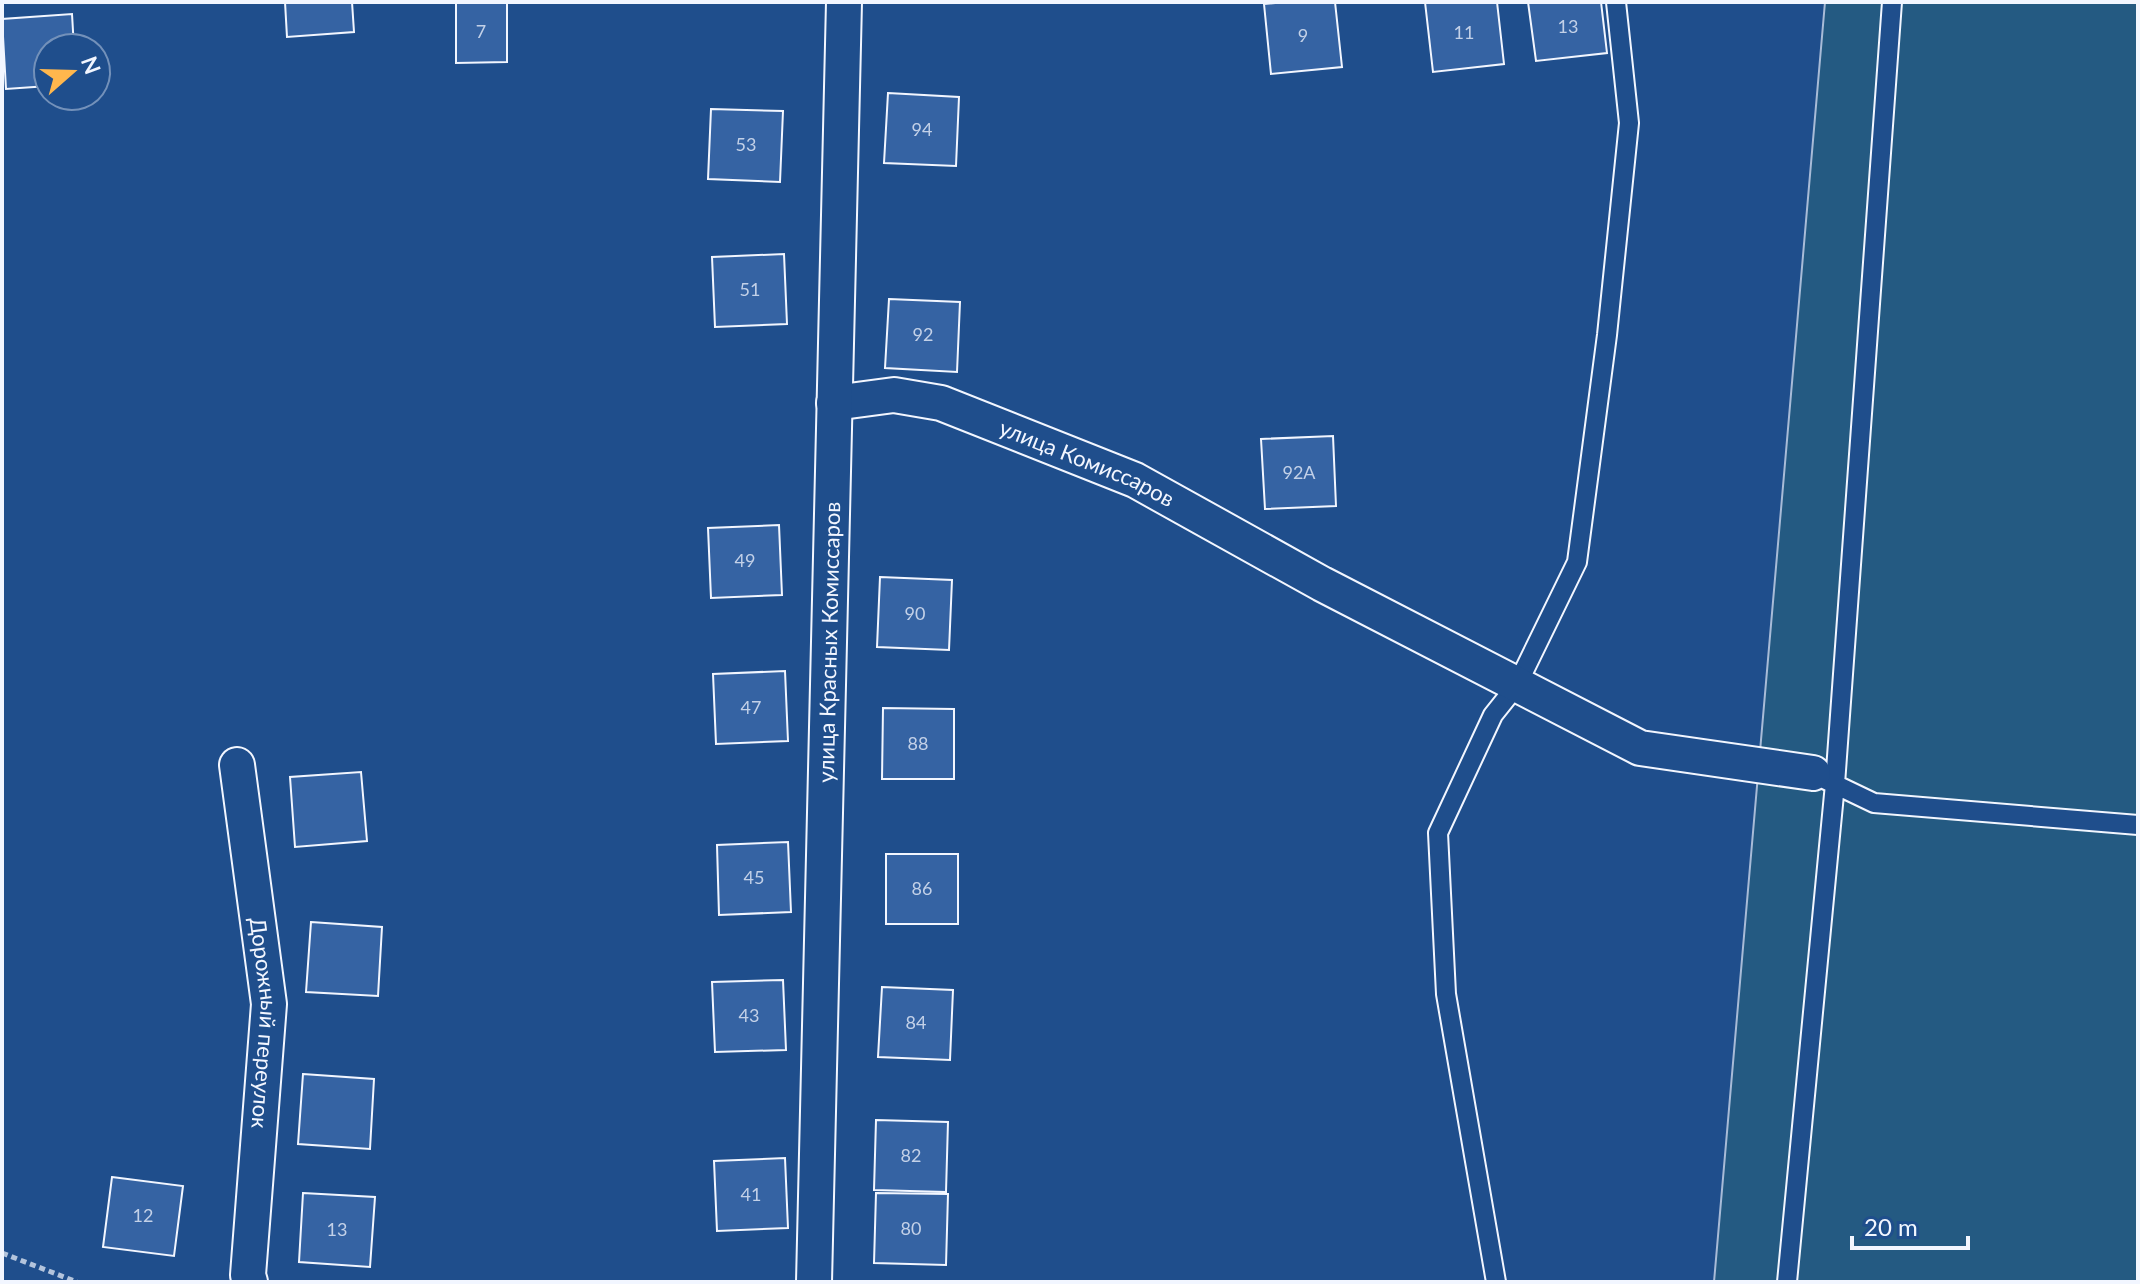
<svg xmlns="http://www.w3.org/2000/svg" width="2140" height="1284" viewBox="0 0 2140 1284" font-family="Lato,sans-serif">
<rect width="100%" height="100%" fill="#1f4e8c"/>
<path fill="#245a82" stroke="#a8bbd7" stroke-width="2" d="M1825 2H2138V1282H1714Z"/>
<path fill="#3563a3" stroke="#f2f6ff" stroke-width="2" d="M285 2H352L354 32 287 37Z
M456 2H507V62L456 63Z
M1286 2H1335L1342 67 1271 74 1264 4Z
M1425 2H1497L1504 64 1433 72Z
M1528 2H1601L1607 53 1536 61Z
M72 14 74 48H48V86L6 89 2 19Z
M888 93 959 97 956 166 884 163Z
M711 109 783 111 780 182 708 179Z
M784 254 787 324 715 327 712 257Z
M889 299 960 302 957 372 885 368Z
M1333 436 1336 506 1265 509 1261 439Z
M779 525 782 595 711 598 708 528Z
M880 577 952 580 949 650 877 647Z
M785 671 788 741 716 744 713 674Z
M883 708 954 709V779H882Z
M361 772 367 841 295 847 290 777Z
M788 842 791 912 719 915 717 845Z
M886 854H958V924H886Z
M311 922 382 927 378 996 306 992Z
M783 980 786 1050 715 1052 712 982Z
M882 987 953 990 950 1060 878 1057Z
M303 1074 374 1079 370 1149 298 1144Z
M876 1120 948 1122 946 1192 874 1190Z
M785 1158 788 1228 717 1231 714 1161Z
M112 1177 183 1186 174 1256 103 1247Z
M303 1193 375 1197 370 1267 299 1262Z
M876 1193 948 1194 946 1265 874 1263Z"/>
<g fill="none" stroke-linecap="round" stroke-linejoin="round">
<defs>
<path id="lane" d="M1826 780 1874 803 2138 825
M1496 1282 1446 994 1438 833 1493 715 1517 685 1577 562 1607 335 1629 123 1616 2
M1787 1282 1835 784 1892 2"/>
<g id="street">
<path id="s1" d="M834 403 894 395 941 403 1135 480 1322 584 1640 748 1813 773"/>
<path id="s2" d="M237 765 269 1004 248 1275 250 1282"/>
<path id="s3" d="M814 1282 844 2"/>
</g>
</defs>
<use href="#lane" stroke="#f2f6ff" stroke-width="22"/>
<use href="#street" stroke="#f2f6ff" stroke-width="38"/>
<path stroke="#b3c4dc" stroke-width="5" stroke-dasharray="6 4" stroke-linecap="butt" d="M2 1253 77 1282"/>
<use href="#lane" stroke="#1f4e8c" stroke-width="18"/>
<use href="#street" stroke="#1f4e8c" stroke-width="34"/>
</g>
<g text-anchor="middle" stroke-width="6" stroke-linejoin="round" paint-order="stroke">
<g font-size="18" fill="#c3d1e8">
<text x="1568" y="33">13</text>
<text x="481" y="38">7</text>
<text x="1464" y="39">11</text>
<text x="1303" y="42">9</text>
<text x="922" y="136">94</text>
<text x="746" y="151">53</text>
<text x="750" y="296">51</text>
<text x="923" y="341">92</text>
<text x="1299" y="479">92А</text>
<text x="745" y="567">49</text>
<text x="915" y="620">90</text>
<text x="751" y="714">47</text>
<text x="918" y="750">88</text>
<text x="754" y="884">45</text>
<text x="922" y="895">86</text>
<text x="749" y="1022">43</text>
<text x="916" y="1029">84</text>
<text x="911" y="1162">82</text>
<text x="751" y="1201">41</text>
<text x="143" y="1222">12</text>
<text x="911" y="1235">80</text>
<text x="337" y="1236">13</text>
</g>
<g font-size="22" fill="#f2f6ff" stroke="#1f4e8c">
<text dy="8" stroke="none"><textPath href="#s1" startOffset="266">улица Комиссаров</textPath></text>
<text dy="8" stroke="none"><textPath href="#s3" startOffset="640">улица Красных Комиссаров</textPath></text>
<text dy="8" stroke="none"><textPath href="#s2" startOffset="260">Дорожный переулок</textPath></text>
</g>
</g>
<rect width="2140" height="1284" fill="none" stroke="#f2f6ff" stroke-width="8"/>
<g transform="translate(72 72) rotate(70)"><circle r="38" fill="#1f4e8c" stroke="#7391ba" stroke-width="2"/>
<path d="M0-6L14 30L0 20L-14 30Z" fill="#ffb74d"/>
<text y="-12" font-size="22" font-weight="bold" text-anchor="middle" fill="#f2f6ff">N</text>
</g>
<path d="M1852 1236v12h116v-12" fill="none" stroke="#f2f6ff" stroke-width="4"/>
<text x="1864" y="1236" font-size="24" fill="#f2f6ff" stroke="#1f4e8c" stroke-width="6" paint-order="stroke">20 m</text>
</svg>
